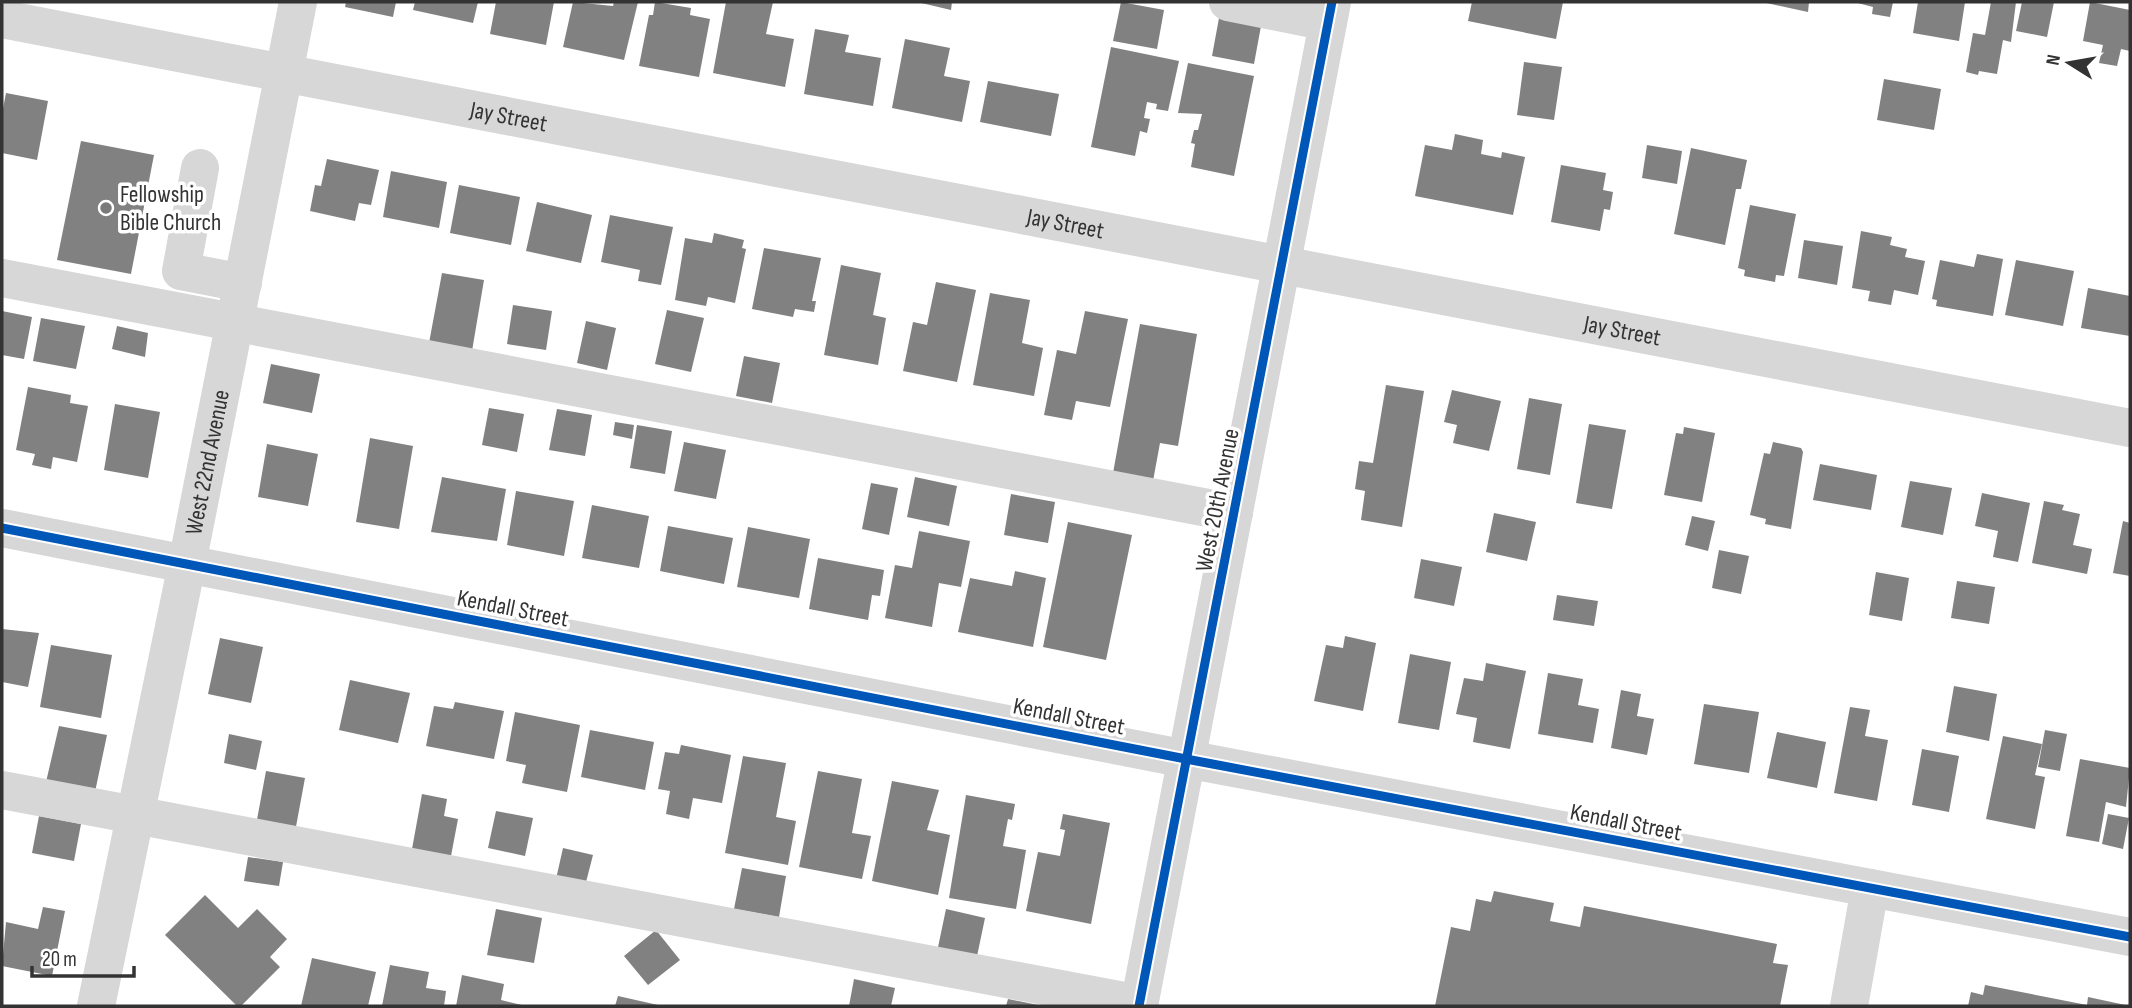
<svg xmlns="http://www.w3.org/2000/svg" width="2132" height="1008" viewBox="0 0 2132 1008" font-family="'Sofia Sans Condensed',sans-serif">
<rect width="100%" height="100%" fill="#fff"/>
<path fill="#818181" d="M346 2H396L393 17 345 7Z
M415 2H478L473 23 413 10Z
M496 2H554L546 45 490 34Z
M573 2 613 6 614 2H638L624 60 563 47Z
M655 2 691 8 690 15 710 19 699 77 639 66 649 15H653Z
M726 2H773L766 34 794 39 785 87 713 73Z
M917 2H952L951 10Z
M1121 2 1164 10 1157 49 1113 41Z
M1472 2H1563L1556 39 1468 21Z
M1762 2H1809L1808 12Z
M1854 2H1893L1890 17 1872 14 1873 7Z
M1918 2H1965L1959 41 1913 33Z
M1991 2H2016L2011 42 2003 40 1997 74 1979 71 1978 75 1966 72 1973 33 1985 35Z
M2022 2H2054L2047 37 2016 31Z
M2090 2 2130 10V51L2121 49 2117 66 2099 63 2103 45 2083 41Z
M1219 18 1261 26 1254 64 1212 56Z
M815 29 849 35 845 52 881 58 873 106 804 94Z
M905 39 950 48 944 76 970 81 962 122 892 108Z
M1111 47 1179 61 1168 111 1156 109 1157 104 1147 102 1144 118 1150 119 1147 133 1140 131 1135 156 1091 147Z
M1524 62 1562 67 1554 120 1517 115Z
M1188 63 1254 76 1234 176 1191 167 1195 144 1191 143 1194 130H1198L1202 114 1178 113Z
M1884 79 1941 89 1934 130 1877 120Z
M988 81 1059 94 1051 136 980 122Z
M6 93 48 101 37 160 2 153V114Z
M1455 134 1483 140 1481 154 1501 158 1502 152 1525 157 1513 215 1415 196 1425 145 1452 150Z
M81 141 154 155 131 274 57 260Z
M1647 145 1682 151 1677 184 1642 178Z
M1691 148 1747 160 1741 189H1736L1725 245 1674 234Z
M327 159 379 170 371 205 359 203 355 221 310 211 315 185 321 186Z
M1561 165 1606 173 1603 190 1613 192 1610 210 1604 209 1600 231 1551 222Z
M391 171 447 182 439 228 383 217Z
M459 185 520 197 511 245 450 233Z
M537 202 592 215 581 263 526 251Z
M1750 205 1796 214 1784 276 1776 275 1775 282 1744 276 1745 270 1738 268Z
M610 215 673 227 661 285 638 281 640 270 601 262Z
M1861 231 1892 237 1890 245 1907 249 1905 257 1925 261 1918 295 1894 290 1891 305 1868 301 1870 291 1852 288Z
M714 233 744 240 742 248 746 249 735 303 708 297 706 306 675 300 685 238 712 243Z
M1804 240 1843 246 1837 285 1798 278Z
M764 248 821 258 812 301H816L814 312 795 309 793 317 752 309Z
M1977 254 2003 259 1993 316 1936 306 1937 300 1932 299 1940 260 1974 267Z
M2016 260 2074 271 2063 326 2005 315Z
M841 265 881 273 873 315 886 318 878 365 824 355Z
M442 273 484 280 472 351 429 343Z
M936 282 976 290 957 382 903 371 913 322 927 325Z
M2088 288 2130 296V336L2081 328Z
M990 293 1030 300 1022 343 1043 348 1034 396 973 385Z
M513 305 552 311 546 350 507 344Z
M667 310 704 318 691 372 655 364Z
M2 311 32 317 24 359 2 355Z
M1085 311 1128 319 1110 407 1076 401 1072 420 1044 415 1057 350 1076 354Z
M41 318 85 326 76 369 33 361Z
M586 321 616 328 607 370 577 363Z
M1140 324 1197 334 1178 446 1160 443 1153 481 1113 473Z
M117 326 148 333 145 357 112 349Z
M744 356 780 363 772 403 736 396Z
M271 364 320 374 312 413 263 403Z
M1386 385 1424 391 1402 527 1361 520 1365 491 1355 489 1359 461 1373 463Z
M28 387 71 395 70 403 88 406 77 462 53 457 51 469 32 465 35 454 16 450Z
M1452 390 1501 401 1489 451 1453 443 1457 425 1444 422Z
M1529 398 1562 404 1550 475 1517 469Z
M115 404 160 412 148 478 104 470Z
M489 408 524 414 517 452 482 445Z
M557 409 592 415 585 456 549 450Z
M615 422 634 425 632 439 613 435Z
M1589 424 1626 430 1612 509 1576 503Z
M637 425 672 431 665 474 630 468Z
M1684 427 1715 433 1702 502 1664 495 1676 433 1683 434Z
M370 438 413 446 399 529 356 522Z
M684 442 726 450 716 499 674 491Z
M1773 442 1801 448 1803 452 1791 529 1765 524 1766 519 1750 515 1764 453 1770 454Z
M267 444 318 454 308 506 258 497Z
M1820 464 1877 475 1871 510 1813 500Z
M442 477 506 489 497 541 431 532Z
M915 477 957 486 949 526 907 517Z
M1910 481 1952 488 1943 535 1901 527Z
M871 483 898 488 889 535 862 529Z
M516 491 574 501 564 556 507 545Z
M1982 493 2030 503 2018 562 1993 557 1998 531 1975 526Z
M1011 494 1055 502 1048 543 1004 535Z
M2044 501 2064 505 2062 510 2080 514 2073 545 2092 549 2087 574 2032 563Z
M592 505 649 516 639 568 582 558Z
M1494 513 1536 522 1527 561 1486 552Z
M1692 516 1715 521 1708 551 1685 545Z
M2123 521 2130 523V576L2113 573Z
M1068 522 1132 535 1106 660 1043 647Z
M668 526 733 538 724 584 660 571Z
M748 527 810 539 799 598 737 587Z
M919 531 970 541 961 587 939 583 932 627 885 618 895 565 912 568Z
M1719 550 1749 556 1741 594 1712 588Z
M818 558 884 570 880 596 872 595 868 620 809 609Z
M1421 559 1462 567 1454 606 1414 598Z
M1015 571 1046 578 1033 647 958 632 970 578 1012 586Z
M1876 572 1909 578 1902 621 1869 615Z
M1957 581 1995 587 1989 624 1951 618Z
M1557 595 1598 601 1594 626 1553 620Z
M2 629 39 633 28 687 2 682Z
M1345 636 1376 643 1363 711 1314 701 1326 645 1343 648Z
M220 638 263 647 251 703 208 694Z
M51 645 112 655 101 718 40 707Z
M1410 654 1451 662 1439 730 1398 723Z
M1486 663 1526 671 1510 749 1473 742 1477 718 1456 714 1464 678 1483 681Z
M1548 673 1583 679 1578 705 1599 709 1593 743 1538 734Z
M350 680 410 693 398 743 339 730Z
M1954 686 1997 694 1989 741 1946 732Z
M1621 690 1641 694 1637 716 1654 719 1647 755 1611 748Z
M455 702 504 711 494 759 426 746 434 706 453 709Z
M1704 704 1759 712 1749 773 1694 764Z
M1850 707 1870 710 1865 736 1888 740 1877 801 1834 793Z
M515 712 580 725 567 792 522 783 526 765 506 761Z
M59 726 107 735 95 792 46 782Z
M590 730 654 742 645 790 581 777Z
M2045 730 2067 734 2060 771 2038 767Z
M1777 732 1826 742 1817 788 1767 778Z
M229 734 262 741 256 770 224 763Z
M2003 736 2042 744 2035 775 2045 777 2035 829 1986 819Z
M681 745 731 755 722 803 693 798 689 819 666 814 670 791 658 789 665 752 679 754Z
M1922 749 1959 756 1949 812 1912 805Z
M743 756 786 763 776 817 796 821 788 865 725 853Z
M2080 759 2130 768 2126 807 2106 802 2099 842 2066 836Z
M266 771 305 778 295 832 256 825Z
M818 771 862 779 852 833 871 836 862 879 799 867Z
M892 781 939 790 927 830 950 835 938 895 872 881Z
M422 794 447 799 444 816 458 819 451 856 412 849Z
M966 795 1015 804 1012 820 1008 819 1003 846 1026 850 1016 909 949 898Z
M496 811 533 818 525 856 488 848Z
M1063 814 1110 823 1091 924 1026 911 1038 852 1060 856 1065 830 1060 829Z
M2108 814 2129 818 2123 849 2102 844Z
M39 816 81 824 74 861 32 853Z
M563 848 593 855 585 886 556 879Z
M248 857 283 862 279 886 244 881Z
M742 868 786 876 779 917 734 909Z
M1494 891 1554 903 1550 921 1580 927 1584 906 1777 944 1773 963 1788 965 1780 1006H1435L1451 927 1470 931 1476 899 1491 902Z
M205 895 238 928 257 909 287 939 270 957 280 967 241 1006H237L165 935Z
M43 907 65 911 52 976 2 966 6 922 38 929Z
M496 909 542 918 534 963 487 955Z
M946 909 985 918 976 961 937 952Z
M656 930 680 960 648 985 624 956Z
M312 958 376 972 368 1006H301Z
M390 965 429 972 426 988 446 991 444 1006H382Z
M462 975 504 984 501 1000 526 1006H456Z
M854 979 895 988 891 1006H849Z
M1985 985 2087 1005 2088 997 2130 1006H1968L1971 992 1983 995Z
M618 996 658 1005V1006H615Z
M1008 999 1038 1005V1006H1006Z"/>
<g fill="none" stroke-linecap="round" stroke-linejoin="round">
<g stroke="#d7d7d7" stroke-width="38">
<path d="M1228 2 1328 22"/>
<path id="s1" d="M2 19 2130 428"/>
<path d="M200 168 181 271 243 283"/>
<path d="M2 278 1234 513"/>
<path d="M2 528 1186 759 2130 937"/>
<path d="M2 790 1140 1004"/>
<path id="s2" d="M96 1006 187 564 298 2"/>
<path d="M1139 1006 1332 2"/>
<path d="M1849 1006 1870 888"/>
</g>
<defs>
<path id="cycleway" d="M2 528 1186 759 2130 937
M1139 1006 1332 2"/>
</defs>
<use href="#cycleway" stroke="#fff" stroke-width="13"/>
<use href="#cycleway" stroke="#0057b8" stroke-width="9"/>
</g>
<circle fill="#7a7a7a" stroke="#fff" stroke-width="2.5" cx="106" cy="208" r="7"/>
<g text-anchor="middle" stroke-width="7" stroke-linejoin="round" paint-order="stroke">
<g font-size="24" fill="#333" stroke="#fff">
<text dy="8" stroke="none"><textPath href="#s1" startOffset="516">Jay Street</textPath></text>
<text dy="8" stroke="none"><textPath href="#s1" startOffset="1083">Jay Street</textPath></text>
<text dy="8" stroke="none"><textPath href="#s1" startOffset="1650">Jay Street</textPath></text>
<text dy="8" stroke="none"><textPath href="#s2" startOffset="555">West 22nd Avenue</textPath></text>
<text transform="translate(1217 500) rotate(-79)" y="8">West 20th Avenue</text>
<text transform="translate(513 608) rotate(11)" y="8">Kendall Street</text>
<text transform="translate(1069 716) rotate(11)" y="8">Kendall Street</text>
<text transform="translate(1626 822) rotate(11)" y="8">Kendall Street</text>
</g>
<g font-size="24" fill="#333" stroke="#fff" text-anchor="start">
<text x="120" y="202">Fellowship<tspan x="120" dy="28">Bible Church</tspan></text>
</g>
</g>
<rect width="2132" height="1008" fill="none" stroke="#333333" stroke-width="7"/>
<g transform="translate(2069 63) rotate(281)" stroke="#ffffff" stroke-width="5" paint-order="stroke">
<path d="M0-5L12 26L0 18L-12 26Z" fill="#333333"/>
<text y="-10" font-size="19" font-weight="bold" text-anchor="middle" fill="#333333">N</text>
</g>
<path d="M32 966v10h102v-10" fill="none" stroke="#333333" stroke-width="3.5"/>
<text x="42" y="966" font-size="21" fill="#333333" stroke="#ffffff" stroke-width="5" paint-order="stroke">20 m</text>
</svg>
